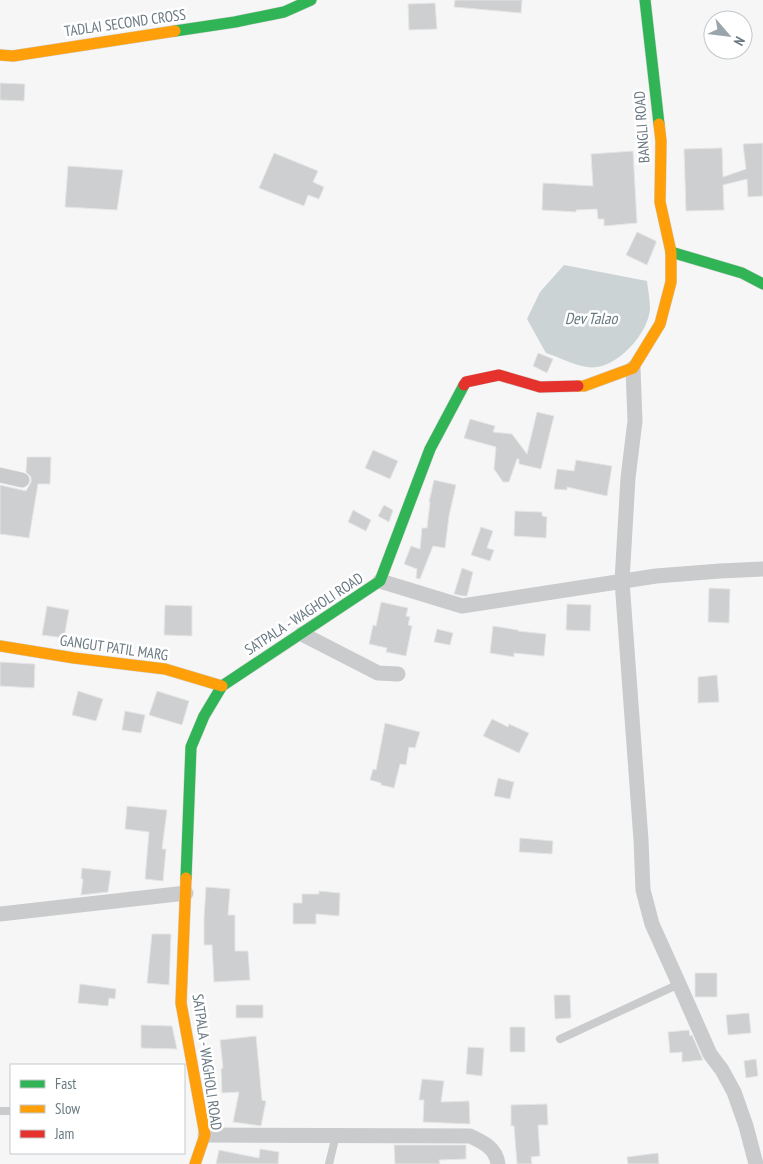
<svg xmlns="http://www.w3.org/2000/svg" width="763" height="1164" viewBox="0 0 763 1164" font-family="'PT Sans Narrow',sans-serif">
<rect width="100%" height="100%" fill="#f6f6f6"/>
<path fill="#cbd3d5" d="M564 265 647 281C648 290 650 300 650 309 648 335 614 372 587 367 573 365 559 357 546 353L527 319 540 292Z"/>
<path fill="#cecfd0" stroke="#e6e6e6" d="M455 0H522L521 13 454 7Z
M435 3 437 29 409 30 408 4Z
M0 83 25 84 24 101 0 100Z
M763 143V196L748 197 747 179 723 185 724 210 686 211 684 149 722 148 723 177 746 169 743 144Z
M633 151 637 223 604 226V219H598L597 209 576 210V212L542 210 543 183 593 186 591 154Z
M274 153 318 171 313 182 324 187 319 199 308 195 304 206 259 188Z
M68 166 123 170 117 210 65 207Z
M637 232 656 241V243L647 265 626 255Z
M538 353 553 359 547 373 533 366Z
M537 412 554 416 541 469 519 464V459H517L509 482H503L494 469 496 447 464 438 470 419 495 426 493 432 512 434 527 454Z
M373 450 398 461 390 479 365 468Z
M27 457H51L50 484H38L29 538 0 534V485L26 491 31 482V477L26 472Z
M576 460 612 466 607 496 567 487V490L554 489 557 469 574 471Z
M434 480 456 485 449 516 445 548 433 546 420 579 416 578 417 569 404 564 411 546 420 549 422 528H427L430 502H429Z
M384 505 393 510 389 522 378 516Z
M353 510 371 520 366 531 348 522Z
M515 511 542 512V516L547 517 546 538 514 536Z
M481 527 493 531 487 548 494 550 490 561 471 555Z
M462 568 473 572 467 596H463L454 594Z
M709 588 730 589 729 623 708 622Z
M381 602 408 608 406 616 410 617 408 625 412 626 406 656 386 652 387 648 369 644 373 625 376 626Z
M567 604 591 605 590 631 566 630Z
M165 605 192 606V636L164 635Z
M47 606 69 610 64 638 42 635Z
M493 626 518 630V631L546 634 544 656 514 653V657L490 653Z
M437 629 453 633 450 645 434 642Z
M0 662 35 664 34 688 0 686Z
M717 675 719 702 698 703V677Z
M78 691 103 699 96 721 72 715Z
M157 691 189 701 182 725 149 715Z
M125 711 145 715 141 733 122 730Z
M492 719 508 727 509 724 529 733 519 753 483 736Z
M385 723 420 732 415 748 409 747 406 765 400 764 394 788 381 785V783L370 780 373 769 376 770Z
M498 778 514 782 510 799 494 796Z
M127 806 167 810 162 849H166L163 881 145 879 149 832 125 829Z
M520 838 553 841 552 854 519 852Z
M82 868 111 871 108 892 81 895 83 879H81Z
M206 887 230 889 228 915H235V951H248L250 980 214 982 212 945H204V918Z
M319 891 340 893 339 916 316 914V924H293V903H302V894H319Z
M152 934H171L169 985 147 983Z
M695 973H717V997H695Z
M80 984 116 989 115 999 109 998 108 1006 78 1003Z
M554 995H570L571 1018 555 1019Z
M236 1005H263V1018H236Z
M749 1013 751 1033 728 1035 726 1015Z
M141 1025 172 1026 177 1049 141 1048Z
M510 1027H525V1052H510Z
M689 1030 690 1036 692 1035 703 1060 682 1062V1052L670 1053 668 1032Z
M256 1036 262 1100 266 1101 261 1126 233 1122 239 1092 222 1093 221 1069 223 1068 220 1040Z
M468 1047 484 1048 482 1076 466 1074Z
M756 1059 758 1076 746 1078 744 1061Z
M422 1079 444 1081 441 1102 469 1101 470 1124 423 1122 424 1100H419Z
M547 1104 548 1125H538L540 1156 531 1157 532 1164H517L514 1126H511V1105Z
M394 1145H466V1159L439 1160 440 1164H395Z
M260 1149 279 1152 278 1164H216L219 1150 259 1158Z
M658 1153 659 1164H628L627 1157Z"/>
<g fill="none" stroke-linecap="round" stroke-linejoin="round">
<defs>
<path id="fast" d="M645 0 659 124
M175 31 235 22 284 12 311 0
M671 252 742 273 763 284
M186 878 191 747 204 716 222 686 380 581 430 449 464 385"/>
<path id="slow" d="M0 55 13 56 175 31
M578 386H584L633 368 660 324 671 282V252L660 202 661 141 659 124
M0 646 74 658 165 669 222 686
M186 878 181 1003 205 1135 195 1164"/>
<path id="jam" d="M464 385 466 382 499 375 540 387 578 386"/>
</defs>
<use href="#fast" stroke="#d2d3d3" stroke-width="12"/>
<use href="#slow" stroke="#d2d3d3" stroke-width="12"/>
<use href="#jam" stroke="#d2d3d3" stroke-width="12"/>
<path stroke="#c9cbcc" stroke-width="8" d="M560 1039 679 984
M0 1111H11
M329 1164 336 1135"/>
<path stroke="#c9cbcc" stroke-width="15" d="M633 368 635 421 628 478 622 581 641 840 643 890 652 924 679 984 710 1054 722 1070 734 1092 746 1126 756 1164
M0 475 22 480
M380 581 462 606 656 576 720 571 763 569
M302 634 378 673 398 674
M0 914 186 893
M205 1135 470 1136C483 1142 496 1148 498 1164"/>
<use href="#fast" stroke="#30b455" stroke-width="11"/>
<use href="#slow" stroke="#ff9f0a" stroke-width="11"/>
<use href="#jam" stroke="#e5322d" stroke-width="11"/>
</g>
<g text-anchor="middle" stroke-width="5" stroke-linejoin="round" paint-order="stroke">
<g font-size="15" fill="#697982" stroke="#fff">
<text transform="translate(125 23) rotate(-8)" y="5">TADLAI SECOND CROSS</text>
<text transform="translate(642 127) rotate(-94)" y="5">BANGLI ROAD</text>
<text transform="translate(304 614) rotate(-33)" y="5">SATPALA - WAGHOLI ROAD</text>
<text transform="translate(114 648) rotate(8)" y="5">GANGUT PATIL MARG</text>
<text transform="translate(207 1062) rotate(82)" y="5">SATPALA - WAGHOLI ROAD</text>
</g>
<g font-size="16" font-style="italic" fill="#65797f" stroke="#fff">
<text x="591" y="324">Dev Talao</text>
</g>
</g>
<rect x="10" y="1064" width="175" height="90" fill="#ffffff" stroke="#c3c9cd"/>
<rect x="20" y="1080" width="25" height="8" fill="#30b455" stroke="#c3c9cd"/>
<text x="55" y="1089" font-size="15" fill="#697982">Fast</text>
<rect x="20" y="1105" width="25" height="8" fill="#ff9f0a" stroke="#c3c9cd"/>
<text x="55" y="1114" font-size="15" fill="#697982">Slow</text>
<rect x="20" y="1130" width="25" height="8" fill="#e5322d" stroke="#c3c9cd"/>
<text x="55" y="1139" font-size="15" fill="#697982">Jam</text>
<g transform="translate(728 35) rotate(118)"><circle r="24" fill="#ffffff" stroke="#c3c9cd"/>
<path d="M0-4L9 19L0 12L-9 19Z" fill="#9aa5ab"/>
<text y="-8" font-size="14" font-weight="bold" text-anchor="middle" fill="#697982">N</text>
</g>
</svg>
